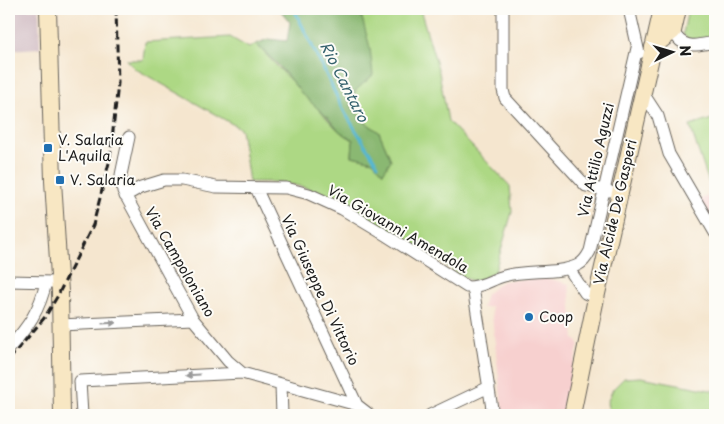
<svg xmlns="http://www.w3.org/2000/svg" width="724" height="424" viewBox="0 0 724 424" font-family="'Playpen Sans',sans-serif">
<rect width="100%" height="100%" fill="#fdfcf7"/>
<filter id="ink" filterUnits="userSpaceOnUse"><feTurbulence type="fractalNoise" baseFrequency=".02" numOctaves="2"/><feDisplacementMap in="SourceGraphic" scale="10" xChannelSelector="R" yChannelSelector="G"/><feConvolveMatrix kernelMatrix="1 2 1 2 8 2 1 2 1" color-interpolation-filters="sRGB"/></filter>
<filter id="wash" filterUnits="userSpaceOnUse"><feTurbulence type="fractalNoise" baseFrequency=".0096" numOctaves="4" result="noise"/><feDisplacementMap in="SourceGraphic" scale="20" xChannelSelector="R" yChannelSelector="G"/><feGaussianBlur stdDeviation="1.12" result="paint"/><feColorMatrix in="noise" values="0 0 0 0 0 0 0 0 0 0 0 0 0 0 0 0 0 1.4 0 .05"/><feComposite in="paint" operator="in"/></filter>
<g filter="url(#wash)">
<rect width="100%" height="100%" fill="#f5e6cf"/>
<path fill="#f7d0cf" d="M715 193V198L711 200 715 209V226L699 200Z
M546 278 569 284 574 339 579 343 563 415H503L491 307 482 308 486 294 503 281Z"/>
<path fill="#d2bec5" d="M9 9H39L40 48 9 50Z"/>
<path fill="#add884" stroke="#647a50" d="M346 9H420L439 72 448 121 510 186 512 212 495 271 481 280 474 281 464 278 411 242 336 200 307 188 281 182H249L241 129 134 68 126 60H143L145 42 230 37 249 48 256 44 339 131 353 140 352 156 374 161 391 160 379 132 365 122 350 105 356 90 361 14 350 15Z
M688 9H715V36L688 40 683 34Z
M715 118V187L711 189 690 126Z
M641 377 715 391V415H610L607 403 613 389 624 378Z"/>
<path fill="#8ab872" stroke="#536a47" d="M279 9H346L350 15 361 14 370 48 373 75 356 90 350 105 365 122 379 132 391 160 383 173 373 161 352 156 353 140 339 131 327 117 303 95 279 66 256 44 268 39 287 41 290 22Z"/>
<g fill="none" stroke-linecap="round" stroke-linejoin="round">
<path stroke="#54b7d3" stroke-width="3" d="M294 9 345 113 378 165"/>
</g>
</g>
<g filter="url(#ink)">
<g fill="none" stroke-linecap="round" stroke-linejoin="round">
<defs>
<path id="street" d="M503 9V90L505 98 586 186 609 191
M629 9 639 53
M673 31C683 51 697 45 715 42
M643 93 658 116 669 154 715 233
M129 137 121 175 123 191 193 319 228 361 242 373 357 405 370 415
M256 188 357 405
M125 196 141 187 164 180H182L216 187 286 188 309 194 342 209 387 236 467 287C483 287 490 280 504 276 527 269 557 275 578 265 584 262 587 257 590 251L637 48
M569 269 585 293 596 298
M9 281 52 282
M473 287 493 415
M60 325 193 319
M9 348C28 327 40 310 46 282
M281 385 282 415
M82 415 80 381 242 373
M430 415 489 387"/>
<path id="secondary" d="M48 9 53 181 60 292 62 415
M653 47 673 31 678 9
M572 415 596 298 662 9"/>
</defs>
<use href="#street" stroke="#68635b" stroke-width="13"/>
<use href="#secondary" stroke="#68635b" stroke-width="18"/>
<use href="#street" stroke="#fff" stroke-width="11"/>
<use href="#secondary" stroke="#f8e7c3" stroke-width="16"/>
<path stroke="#1c1c1c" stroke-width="3" stroke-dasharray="8 4" stroke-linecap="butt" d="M9 360 45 317 57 297 93 225 110 159 118 83 116 9"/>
</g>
<defs><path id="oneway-solid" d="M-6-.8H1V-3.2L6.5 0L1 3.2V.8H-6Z" transform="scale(1.25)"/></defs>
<g fill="#999">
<use href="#oneway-solid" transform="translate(109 323) rotate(-3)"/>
<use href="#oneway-solid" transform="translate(193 375) rotate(177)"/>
</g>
</g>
<g fill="#1f6fb2" stroke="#fdfcf7" stroke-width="2">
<rect x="43" y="143" width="10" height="10" rx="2.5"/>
<rect x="55" y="175" width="10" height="10" rx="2.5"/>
<circle cx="529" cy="317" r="5"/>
</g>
<g text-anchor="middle" stroke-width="4" stroke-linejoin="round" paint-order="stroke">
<g font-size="14" fill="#1c1c1c" stroke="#fdfcf7" text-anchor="start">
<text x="58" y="145">V. Salaria<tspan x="58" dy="16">L'Aquila</tspan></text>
<text x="70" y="185">V. Salaria</text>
<text x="539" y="322">Coop</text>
</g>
<g font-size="14" fill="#1c1c1c" stroke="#fdfcf7">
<text transform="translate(596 160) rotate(-77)" y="5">Via Attilio Aguzzi</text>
<text transform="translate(615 212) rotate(-77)" y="5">Via Alcide De Gasperi</text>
<text transform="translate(398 229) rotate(30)" y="5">Via Giovanni Amendola</text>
<text transform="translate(180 262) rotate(60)" y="5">Via Campoloniano</text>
<text transform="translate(320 290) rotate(65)" y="5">Via Giuseppe Di Vittorio</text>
</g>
<g font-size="15" font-style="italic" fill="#35626e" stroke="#fdfcf7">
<text transform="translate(344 82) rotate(63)" y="5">Rio Cantaro</text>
</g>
</g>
<rect width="724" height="424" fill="none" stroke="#fdfcf7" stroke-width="30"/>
<g transform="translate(672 52) rotate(85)" stroke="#fdfcf7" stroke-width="4" paint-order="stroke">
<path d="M0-4L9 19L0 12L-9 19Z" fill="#1c1c1c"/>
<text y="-8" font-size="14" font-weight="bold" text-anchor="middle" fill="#1c1c1c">N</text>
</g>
</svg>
